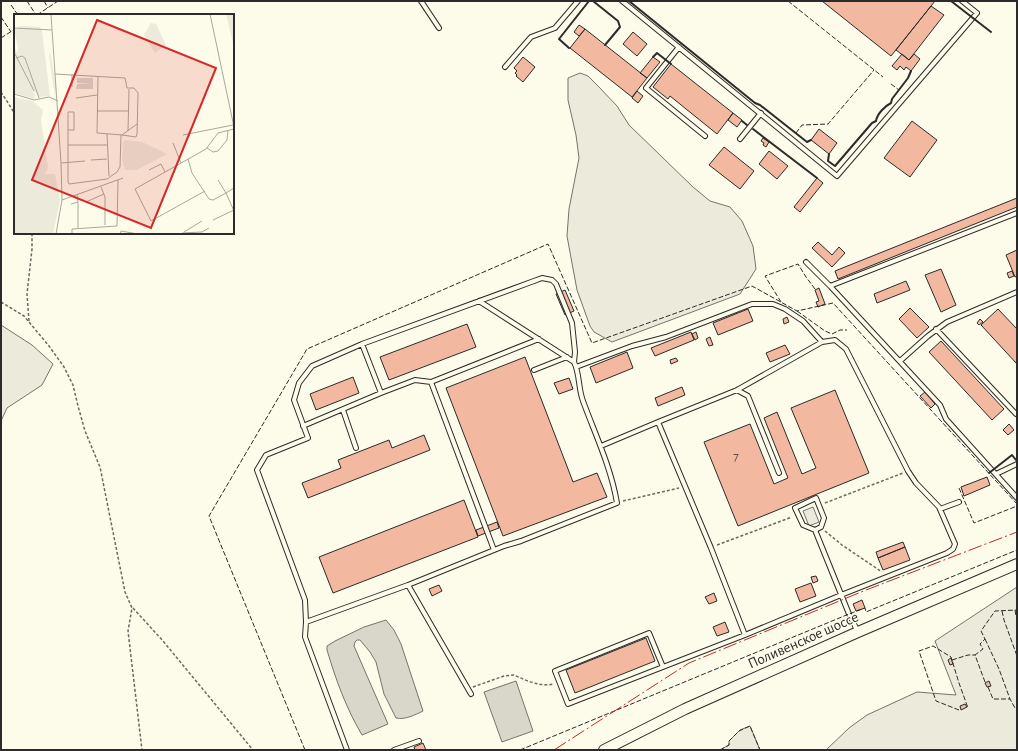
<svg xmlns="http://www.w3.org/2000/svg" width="1018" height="751" viewBox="0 0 1018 751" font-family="'Alegreya Sans',sans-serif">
<rect width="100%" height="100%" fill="#fdfbea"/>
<path fill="#ecebdb" stroke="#74746e" d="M580 73 588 76 599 87 617 106 629 125 693 187 710 201 730 207 742 221 753 246 756 269 740 294 612 342 594 332 590 326 577 290 567 236 569 209 579 158 576 135 568 100V78Z
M1 325 32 345 53 364 42 385 7 408 1 421Z
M813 507 819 522 809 526 803 511Z
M1017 587V750H826L849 728 867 715 917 692 956 695 935 641Z
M750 726 760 750H720L729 745V741L740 730Z"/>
<path fill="#d8d7c9" stroke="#74746e" d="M386 620 394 630 401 644 423 711C415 715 405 720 396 718L384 694 376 662 370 652 360 640H357L355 642 354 646 388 724 362 735C346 708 336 680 327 650V646L335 641 364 627Z
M516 681 533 731 502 742 484 692Z"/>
<path fill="#f2b8a0" stroke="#2b2b2b" d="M822 1H935L891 56Z
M931 6 944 15 909 60 896 50Z
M579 25 585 29 579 36 574 32Z
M585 29 647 78 632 97 570 48Z
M633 32 647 44 637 56 623 44Z
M902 54 909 60 914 54 920 59 911 71 906 67 904 70 900 66 897 70 892 66Z
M523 57 535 67 523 82 516 76 517 75 515 73 517 71 514 68Z
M653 57 660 62 647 78 640 73Z
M671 64 733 113 717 134 670 96 668 99 653 87Z
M637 91 643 96 638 103 632 98Z
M733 113 742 120 737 127 728 120Z
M912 121 937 140 910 177 884 158Z
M819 129 837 143 829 154 811 140Z
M763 138 769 142 766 147 763 145 764 143 761 141Z
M724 147 754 171 740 189 709 165Z
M769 151 788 166 777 179 759 164Z
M817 178 823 183 800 212 794 207Z
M1017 198V207L838 279 835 271Z
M818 242 832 255 839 247 845 253 832 267 812 248Z
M1017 250V276L1015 277 1006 255Z
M941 269 956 305 941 312 925 275Z
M1012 271 1014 276 1009 278 1007 273Z
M906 281 910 290 877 303 874 294Z
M819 288 825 304 818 307 816 302 819 301 815 290Z
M565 290 574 311 565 315 556 294Z
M910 308 929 327 917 338 899 319Z
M748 309 753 321 718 335 713 323Z
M998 309 1017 329V364L981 325Z
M787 317 789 322 784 324 783 319Z
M980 319 983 322 979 325 977 323Z
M467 324 476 347 389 380 380 357Z
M691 332 694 340 655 356 651 348Z
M696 332 698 338 695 340 692 334Z
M710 337 713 345 709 346 706 339Z
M941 341 1004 409 992 420 929 352Z
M785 345 790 354 770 362 766 353Z
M627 352 633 368 596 383 590 367Z
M525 357 573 482 597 473 607 497 503 536 446 388Z
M676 358 678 361 671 364 670 360Z
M353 377 359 393 316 410 310 394Z
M569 378 573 389 559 394 554 383Z
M682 387 685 395 658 406 655 398Z
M835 390 869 473 738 526 704 442 750 424 774 484 788 478 764 418 777 412 802 474 816 468 791 408Z
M925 392 935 404 931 408 920 396Z
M1009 424 1014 430 1008 435 1003 430Z
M424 435 430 450 308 498 302 483 341 468 338 460 389 440 392 448Z
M987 477 990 485 964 496 961 487Z
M464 500 478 537 333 593 319 557Z
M497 522 499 528 478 536 476 530Z
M903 542 905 547 878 558 876 552Z
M905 547 910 560 883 570 878 558Z
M816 576 818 581 813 583 811 577Z
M811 583 816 596 800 602 795 589Z
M439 585 442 591 432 596 429 589Z
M714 593 717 601 709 604 705 597Z
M862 600 865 608 856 611 853 604Z
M725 622 729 632 717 636 713 627Z
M646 638 655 661 575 693 566 670Z
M951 658 953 664 950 665 948 660Z
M989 681 991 686 987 687 985 683Z
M965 704 967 707 961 710 960 706Z
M423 743 426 750H415L414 747Z"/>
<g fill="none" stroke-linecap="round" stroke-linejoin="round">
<defs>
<path id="service" d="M421 1 439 28
M622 1 837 176 977 13 962 1
M679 47 646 88 705 136
M505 67 531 37 555 28 578 1
M740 139 761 113
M806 262 830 286 940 405 946 419 1017 498
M830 286 1017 213
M936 329 1016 414
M362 344 381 393
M900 361 928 336 947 322 1017 292
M576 367 632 346 666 337 752 304H773L785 309 803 321 822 342
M534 370 567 357
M431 382 494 550
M737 390 748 396 779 473
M343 410 356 448
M658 422 711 548 745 635
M303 426 381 393 415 380 431 382 539 339
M601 446 658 422 737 390 822 342 835 340 846 349 908 471 916 483 939 507 955 544 953 549 947 553 841 595 745 635 568 704 555 671 649 633 663 667
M996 474 1017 464
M940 509 959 502
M815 530 821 527 824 518 816 498 795 508 803 525 815 530 849 614 858 632
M408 585 471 694
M306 622 408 585 504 546 521 541 607 507 617 503C611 467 595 434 583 401 578 388 580 374 574 362L479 301
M347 750 305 637 306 622 305 600 257 470 266 455 308 438 294 400 299 383 312 366 362 344 534 281 542 278 552 280 556 284 572 323 575 352 574 362
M394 750 419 741"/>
<path id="tertiary" d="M604 750 685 709 858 632 1017 564"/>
</defs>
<use href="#service" stroke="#2b2b2b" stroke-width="6"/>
<use href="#tertiary" stroke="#2b2b2b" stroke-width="12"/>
<path stroke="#6a6964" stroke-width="1.5" stroke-dasharray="3 2" stroke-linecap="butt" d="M1 92 15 114
M1 302 24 316 49 346 64 367 73 385 78 406 85 431 100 467 125 592 132 608 128 631 142 750
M29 321 27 294 32 249V233
M623 501 679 488
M825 503 903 473
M825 531 842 545 882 572
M717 545 792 517
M133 608 163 641 253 750
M473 687 504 676 514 675C527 681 540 687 554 684"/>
<use href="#service" stroke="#fdfbea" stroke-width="4"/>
<use href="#tertiary" stroke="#fdfbea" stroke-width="10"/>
<path stroke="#2b2b2b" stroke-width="1" stroke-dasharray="5 2" stroke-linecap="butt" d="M27 1 36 15
M44 1 48 8
M788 1 883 77
M11 5 18 15
M37 15 58 1
M1 17 11 32
M1 38 15 29
M891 84 899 90
M796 133 802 125 828 124 874 70
M781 302 765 276 798 264 806 277 815 289
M797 311 825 331 832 334 840 330H847
M959 488 974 523 1017 506
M1015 610 1016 616 1017 619
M1002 611 1004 620 1017 656
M985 639 999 669 1010 699
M952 660 968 655H975
M985 682 975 655 983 649 980 644 985 639 981 631 995 611 1017 610
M988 687 993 699H1010L1015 708 1017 707
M959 710 936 701 919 651 933 646 951 657 959 683 968 708
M305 750 209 516 307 349 548 244 592 343 752 286 797 311 833 303 1017 504
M520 750 849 614 865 608 866 612 1017 550
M720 750 729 745V741L739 731 750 726 760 750"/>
<path stroke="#2b2b2b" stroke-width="2" d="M593 1 618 21 620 27 605 45
M629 1 755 103 760 105 807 142 811 140
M951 1 991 32
M569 48 559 39 589 1
M653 57 657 53 671 64
M742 121 747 125
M753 129 817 178
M829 154 828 161 835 166 872 123 876 121C877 114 885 106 891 103L892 99 908 78 911 71
M989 473 1012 455 1016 460 1017 459"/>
<path stroke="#c62828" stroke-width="1" stroke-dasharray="14 3 2 3" stroke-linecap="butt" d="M554 750 689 663 866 590 1017 532"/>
</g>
<g text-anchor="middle" stroke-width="3" stroke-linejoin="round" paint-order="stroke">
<g font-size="13" fill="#5d4e48">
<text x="736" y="460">7</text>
</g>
<g font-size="15" fill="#2b2b2b" stroke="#fdfbea">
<text transform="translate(803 640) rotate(-24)" y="5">Поливенское шоссе</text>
</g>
</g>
<g transform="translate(14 14)">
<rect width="220" height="220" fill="#fdfbea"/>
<path d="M212 0H220V33L217 21ZM137 9 142 10 152 31 141 39 130 21ZM6 12 26 13 28 17 36 82 25 83 17 73 21 81 20 85 0 79V32L3 39 4 34 0 16ZM36 37 42 72 41 82 35 42ZM0 83 18 87 29 96 27 106 34 154 31 160H41L46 186 39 220H0ZM111 126 128 128 153 140 123 156H111L108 146 109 128Z" fill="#ecebdb"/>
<path d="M63 64H79V75H62L63 70 78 69H63Z" fill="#d8d7c9"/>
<path fill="none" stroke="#a9a89e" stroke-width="1" d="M37 0 47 149 48 186 42 220M196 0 220 113M0 14 38 16M0 38 20 77M2 44 8 42 11 44 25 84M41 60 111 64 113 74H120L124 79 123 120 122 123 108 121M84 62 83 119 108 121 123 110M58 73V60M0 80 20 86 35 83 44 87M62 84 83 81M83 97H114M54 116H60V98H54V168L55 170 93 165 103 158 106 153 107 121M114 117 115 75M93 120 95 162M169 121 219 111M159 129 167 149M54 131H93M193 134 199 138 204 137 213 126 214 116M174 145 178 159 195 185 199 186 212 179 220 197M77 146 93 145M47 149 71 147M135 156 147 150 151 158M204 166 212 179 220 174M87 173 91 183V211M191 177 137 207 121 175 192 135 204 119 220 115M48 186 109 164M64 188V214M72 188 90 180M57 190 64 188 63 181M199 206 220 196M170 218 188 207M168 219 188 218 195 214M58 220V215L103 212 104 166M106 220 107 217 124 220"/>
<path fill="#d62828" fill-opacity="0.15" stroke="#d62828" stroke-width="2" d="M83 6 202 54 137 214 18 166Z"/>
<rect width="220" height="220" fill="none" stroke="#2b2b2b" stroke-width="2"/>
</g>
<rect width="1018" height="751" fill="none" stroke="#2b2b2b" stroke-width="4"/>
</svg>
